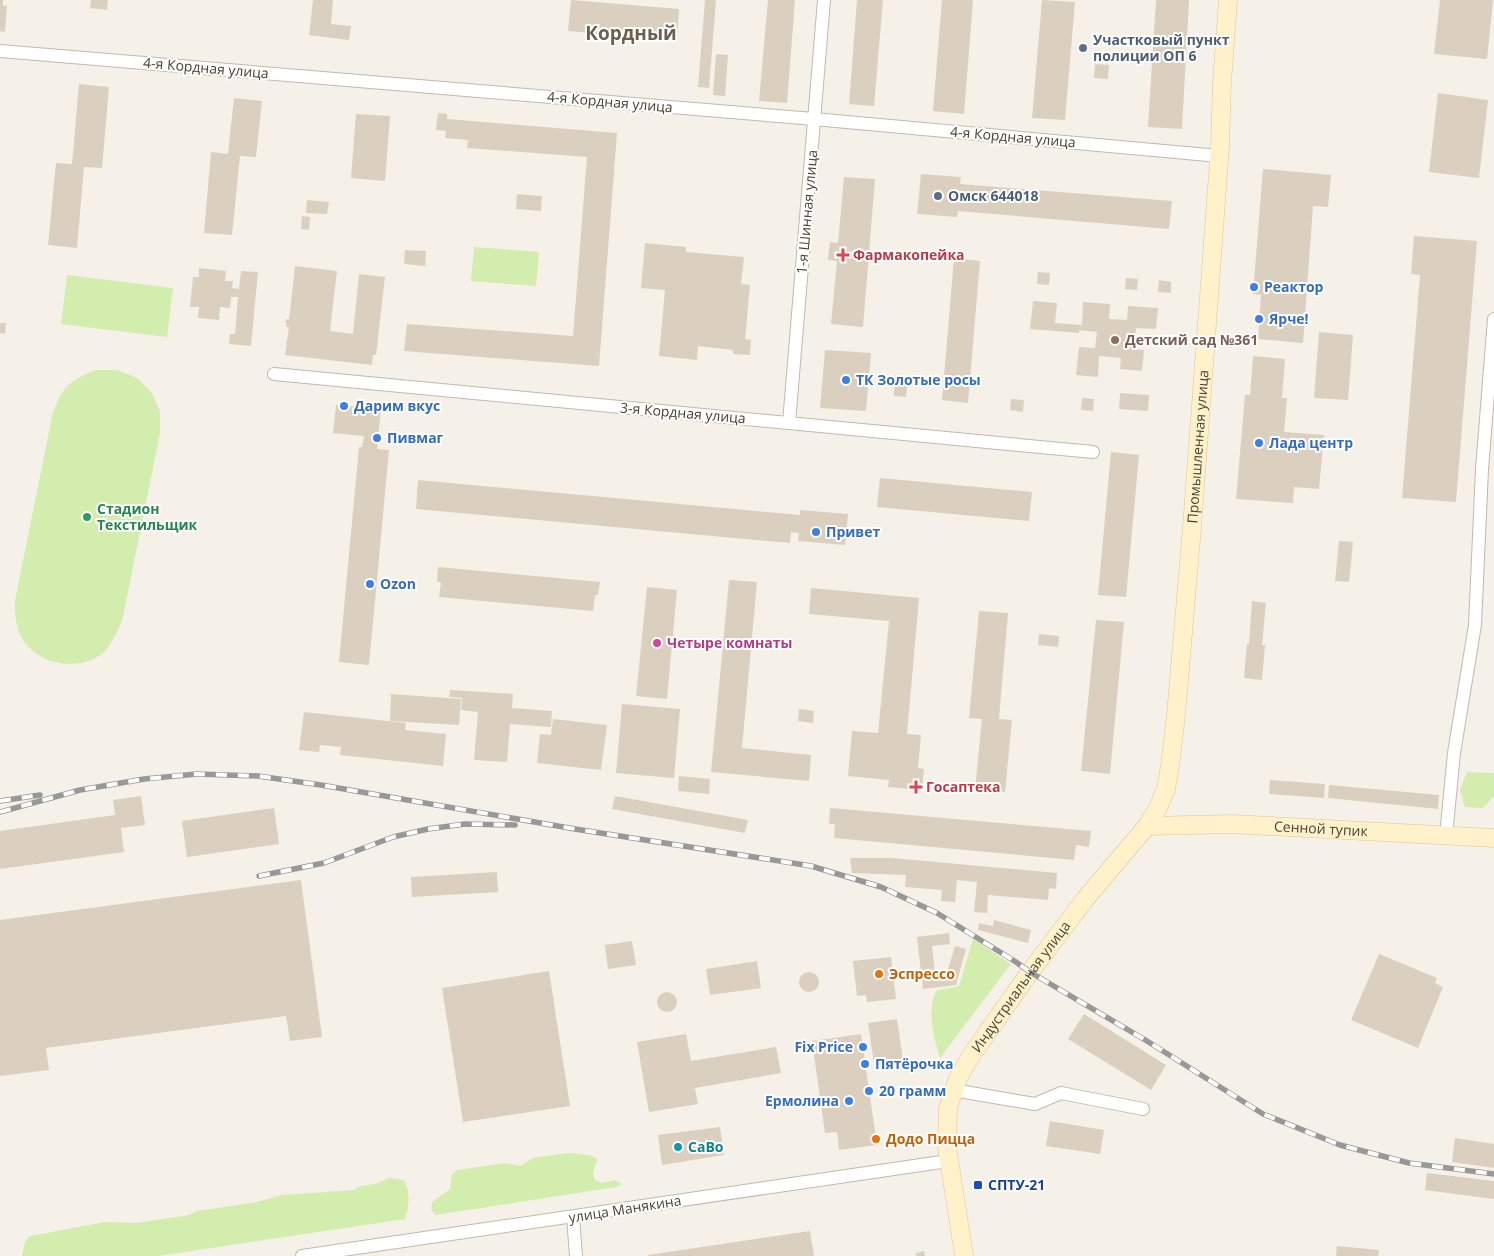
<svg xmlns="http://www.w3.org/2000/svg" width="1494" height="1256" viewBox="0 0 1494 1256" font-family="'Open Sans',sans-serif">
<rect width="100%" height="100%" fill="#f5f1e8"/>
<path fill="#d2edae" d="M474 247 539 252 536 286 471 281Z
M67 275 173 288 167 337 61 324Z
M96 370H117L137 378 152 393 160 412V434L122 621C116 634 111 647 99 656 75 671 39 664 23 640 15 628 15 614 15 600L53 412C64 385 69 381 96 370Z
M1467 772 1494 773V796L1483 808 1465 807 1460 789Z
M973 939 1011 964 940 1058C933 1036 927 1013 936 991L959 986Z
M566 1153 590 1155 597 1159 593 1173 595 1180 602 1183 615 1180 622 1184 616 1187 435 1215 431 1209 432 1202 450 1189 452 1175 457 1170 505 1163 520 1166 533 1158Z
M389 1178 404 1180C411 1194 409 1205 405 1219L158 1256H22L25 1241 30 1236 105 1222 136 1223 163 1219 189 1215 196 1211 252 1203 282 1195 354 1190 360 1186 375 1184Z"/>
<path fill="#dbd0bf" d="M0 0H3V6H7L5 32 0 31Z
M91 0H108L107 10 90 8Z
M313 0H333L331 24 351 26 349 40 309 35Z
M571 0 679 9 677 40 568 31Z
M705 0H716L709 88 698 87Z
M768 0H795L787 103 759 101Z
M857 0H883L874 106 849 104Z
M942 0H973L964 114 933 111Z
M1042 0 1075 2 1065 120 1032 118Z
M1156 0H1189L1182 129 1148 127Z
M1440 0H1493L1487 59 1434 54Z
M716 54 728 55 725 96 713 95Z
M1095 64 1109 65 1108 79 1094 78Z
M79 84 109 87 102 168 84 167 77 248 48 245 56 163 72 164Z
M1438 93 1488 100 1479 178 1429 172Z
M234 98 262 101 256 157 240 156 232 235 204 233 211 152 228 154Z
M438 113 447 114V119L617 133 599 366 404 351 407 324 573 336 587 157 467 148 468 140 445 138 446 131 436 130Z
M356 114 390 116 385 181 351 178Z
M1263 169 1331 175 1328 207 1313 206 1303 343 1258 339 1261 295 1253 294Z
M921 174 961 177 960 184 1172 201 1169 229 958 211 957 217 917 214Z
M844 177 875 179 863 327 831 324 837 261 828 260 830 242 838 243Z
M517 194 542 196 541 211 516 209Z
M307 200 329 202 327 214 306 213Z
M302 216 310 217 309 230 301 229Z
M1414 236 1477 241 1456 502 1402 498 1420 275 1411 274Z
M645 243 686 247V252L744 257 741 284 750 285 745 339 751 340 750 355 733 354V350L698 346 697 360 659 356 665 290 641 288Z
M405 250 426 251 425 266 404 264Z
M954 258 980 261 968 403 942 400Z
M295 266 337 271 330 331 353 334 359 274 385 277 376 355H373L372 365 285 355 289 327H286V319L289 320Z
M199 268 226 271 225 281H233L232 288 239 289 241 271 258 272 251 346 229 344 230 334H235L238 297H231L230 308 220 307 219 320 198 318 199 307H190L193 277H199Z
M1038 272 1050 273 1049 285 1037 284Z
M1126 278 1138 279 1137 290 1125 289Z
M1159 280 1171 282V293L1158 292Z
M1033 301 1057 303 1055 323 1082 325 1083 302 1110 304 1109 319 1127 320 1128 306 1158 308 1156 329 1136 328 1134 349 1144 350 1142 371 1120 369 1121 358 1099 356 1098 377 1076 375 1079 347 1095 348 1097 332 1079 330V333L1030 329Z
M0 323H6L5 334 0 333Z
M1319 332 1353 335 1348 400 1314 398Z
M825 350 871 353 866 411 820 408Z
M1253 356 1285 359 1282 398H1287L1284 432 1324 435 1319 489 1294 487 1293 503 1236 499 1245 395H1250Z
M895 375 908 376 906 397 894 396Z
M1120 393 1149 395 1148 411 1119 409Z
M1082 398 1094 399 1093 411 1081 410Z
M1011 399 1024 400 1023 412 1010 410Z
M336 405 381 409 377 449 389 450 369 665 339 662 359 447H362L364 436 333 433Z
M1111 452 1139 455 1126 597 1098 595Z
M880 478 1032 492 1029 521 877 507Z
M418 480 800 515V510L848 514 845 545 798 541 799 533 791 532 790 543 416 509Z
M1339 541 1353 542 1349 582 1335 581Z
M438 567 600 582 598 595H595L593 611 439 597 441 582H437Z
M729 580 757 582 742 748 811 755 809 781 711 772Z
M647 587 677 590 667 699 636 696Z
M811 588 919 598 907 734 921 735 918 768 924 769 922 790 888 787 889 780 848 776 852 731 878 733 889 621 809 614Z
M1252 601 1266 603 1262 645H1265L1262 680 1244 678 1247 644H1249Z
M979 611 1008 613 999 719 1012 720 1005 792 975 789 982 719 969 718Z
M1096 620 1124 622 1110 774 1081 771Z
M1039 634 1059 636 1058 647 1038 645Z
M450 690 513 694 512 708 552 711 551 727 510 724 507 762 474 760 478 712 461 710 462 698 449 697Z
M391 694 461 699 459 725 390 721Z
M622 704 680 709 674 778 616 773Z
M799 709 814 711 813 723 798 721Z
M304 712 406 723 405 730 446 734 443 766 340 755 341 747 320 745 319 752 299 750Z
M553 719 607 725 601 770 537 763 540 734 551 735Z
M679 776 710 779 709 794 678 791Z
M1270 780 1325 784 1324 798 1269 794Z
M1329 785 1439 795 1438 809 1328 798Z
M141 796 145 825 121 828 124 852 0 869V831L115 815 113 800Z
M615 796 748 820 745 833 612 809Z
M274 808 279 844 187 857 182 821Z
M830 808 1091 831 1089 847 1076 845 1074 860 834 838 835 824H829Z
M850 858H892L1057 873 1056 889 1049 888 1048 900 988 895 987 913 974 912 977 882 957 880 955 902 941 901 942 890 905 887 906 875 852 873Z
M497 872 498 892 412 897 411 877Z
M301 880 322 1037 290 1041 286 1016 46 1048 49 1070 0 1076V920Z
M994 920 1031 930 1028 943 978 930 979 923 993 926Z
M949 933 950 944 932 946 935 974 947 973 955 946 966 949 956 985 923 989 917 937Z
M632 941 636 965 608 969 605 945Z
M1379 954 1437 978 1435 983 1443 987 1418 1048 1351 1020Z
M891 957 896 999 867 1002 866 995 857 996 853 961Z
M757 961 761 988 710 995 706 969Z
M549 971 570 1106 463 1122 442 988Z
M799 982a10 10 0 1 1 20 0a10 10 0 1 1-20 0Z
M657 1002a10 10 0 1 1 20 0a10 10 0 1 1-20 0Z
M1084 1014 1166 1065 1151 1090 1068 1039Z
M897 1019 903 1060 874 1064 868 1023Z
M686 1034 691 1061 776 1047 781 1073 695 1088 698 1104 649 1112 637 1042Z
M861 1034 877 1145 839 1150 837 1132 825 1133 812 1041Z
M1050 1121 1104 1130 1100 1154 1046 1146Z
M720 1127 724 1155 662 1165 658 1135Z
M1455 1138 1494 1144V1168L1452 1162Z
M1427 1173 1494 1181V1199L1425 1190Z
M810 1231 814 1256H648V1255Z
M1337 1246 1379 1250 1378 1256H1336Z
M924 1251 925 1256H916V1253Z"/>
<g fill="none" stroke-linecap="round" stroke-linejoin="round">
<defs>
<path id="minor" d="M0 51 814 119 1219 156
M274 374 1093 452
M789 423 824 0
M1446 836 1454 753 1475 625 1482 469 1494 319
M953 1090 1035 1104 1061 1093 1143 1109
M573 1217 576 1256
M302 1256 948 1161"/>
<g id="secondary">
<path id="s1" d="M1147 826 1232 824 1494 838"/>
<path id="s2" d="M964 1256 947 1147 948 1108 958 1078 971 1056 1030 972 1086 898 1147 826 1158 808 1166 789 1170 766 1176 715 1192 527 1220 147 1222 82 1228 0"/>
</g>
</defs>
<use href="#minor" stroke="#c2b9aa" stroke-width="14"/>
<use href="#secondary" stroke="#d9c694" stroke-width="19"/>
<use href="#minor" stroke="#fff" stroke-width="12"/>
<use href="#secondary" stroke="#fff1c9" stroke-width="18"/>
<defs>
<path id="rail" d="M0 801 40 795
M0 812 80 790 144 779 197 774 258 776 321 785 575 829 811 866 881 887 937 913 1016 962 1030 972 1147 1041 1263 1114 1340 1145 1409 1163 1494 1174
M259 876 324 863 393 837 428 829 465 824 515 825"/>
</defs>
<use href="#rail" stroke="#989898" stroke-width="5.5"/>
<use href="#rail" stroke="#fff" stroke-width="4" stroke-dasharray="11" stroke-linecap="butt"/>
</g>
<g fill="#5c6f8a" stroke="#fff" stroke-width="2">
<circle cx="1083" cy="48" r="5"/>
<circle cx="938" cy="196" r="5"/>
</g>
<g fill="#e0444e" stroke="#fff" stroke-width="2">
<path d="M840.5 247.5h5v5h5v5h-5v5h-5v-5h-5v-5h5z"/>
<path d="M913.5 779.5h5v5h5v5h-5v5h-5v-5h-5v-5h5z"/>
</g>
<g fill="#3f7fe0" stroke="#fff" stroke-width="2">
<circle cx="1254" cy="287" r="5"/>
<circle cx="1259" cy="319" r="5"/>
<circle cx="846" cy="380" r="5"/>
<circle cx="344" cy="406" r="5"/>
<circle cx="377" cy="438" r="5"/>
<circle cx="1259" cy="443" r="5"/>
<circle cx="816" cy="532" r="5"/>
<circle cx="370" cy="584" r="5"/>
<circle cx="863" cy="1047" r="5"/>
<circle cx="865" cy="1064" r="5"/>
<circle cx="869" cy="1091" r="5"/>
<circle cx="849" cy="1101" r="5"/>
</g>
<circle fill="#8d6e63" stroke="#fff" stroke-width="2" cx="1115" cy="340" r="5"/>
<circle fill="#2e9e5b" stroke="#fff" stroke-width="2" cx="87" cy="517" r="5"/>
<circle fill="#d1479c" stroke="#fff" stroke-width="2" cx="657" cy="643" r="5"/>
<g fill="#e8710a" stroke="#fff" stroke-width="2">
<circle cx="879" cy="974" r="5"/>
<circle cx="876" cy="1139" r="5"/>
</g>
<circle fill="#0f9aa8" stroke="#fff" stroke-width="2" cx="678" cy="1147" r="5"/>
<rect fill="#1a4fb4" stroke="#fff" stroke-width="2" x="973" y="1180" width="10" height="10" rx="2.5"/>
<g text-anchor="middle" stroke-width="4" stroke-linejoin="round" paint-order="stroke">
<g font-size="14" font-weight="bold" fill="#4e5e75" stroke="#fff" text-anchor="start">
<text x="1093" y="45">Участковый пункт<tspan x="1093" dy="16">полиции ОП 6</tspan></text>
<text x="948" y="201">Омск 644018</text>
</g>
<g font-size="14" fill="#4a4236" stroke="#fff">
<text transform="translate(206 68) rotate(5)" y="5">4-я Кордная улица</text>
<text transform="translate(610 102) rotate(5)" y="5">4-я Кордная улица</text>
<text transform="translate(1013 137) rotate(5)" y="5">4-я Кордная улица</text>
<text transform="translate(807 212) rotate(-85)" y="5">1-я Шинная улица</text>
<text transform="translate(683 413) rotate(5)" y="5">3-я Кордная улица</text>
<text dy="5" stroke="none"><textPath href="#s2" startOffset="882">Промышленная улица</textPath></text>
<text dy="5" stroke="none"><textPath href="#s1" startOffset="174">Сенной тупик</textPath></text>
<text dy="5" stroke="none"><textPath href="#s2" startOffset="292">Индустриальная улица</textPath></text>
<text transform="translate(625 1209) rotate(-9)" y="5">улица Манякина</text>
</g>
<g font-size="14" font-weight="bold" fill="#be3a42" stroke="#fff" text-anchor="start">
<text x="853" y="260">Фармакопейка</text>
<text x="926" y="792">Госаптека</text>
</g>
<g font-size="14" font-weight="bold" fill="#366cbe" stroke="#fff" text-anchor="start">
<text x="1264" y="292">Реактор</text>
<text x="1269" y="324">Ярче!</text>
<text x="856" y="385">ТК Золотые росы</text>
<text x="354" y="411">Дарим вкус</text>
<text x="387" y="443">Пивмаг</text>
<text x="1269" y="448">Лада центр</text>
<text x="826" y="537">Привет</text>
<text x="380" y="589">Ozon</text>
<text x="853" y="1052" text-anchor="end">Fix Price</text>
<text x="875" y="1069">Пятёрочка</text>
<text x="879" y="1096">20 грамм</text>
<text x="839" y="1106" text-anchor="end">Ермолина</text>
</g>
<g font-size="14" font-weight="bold" fill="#785e54" stroke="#fff" text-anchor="start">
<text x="1125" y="345">Детский сад №361</text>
</g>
<g font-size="14" font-weight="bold" fill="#27864d" stroke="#fff" text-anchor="start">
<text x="97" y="514">Стадион<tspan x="97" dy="16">Текстильщик</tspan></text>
</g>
<g font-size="14" font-weight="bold" fill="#b23c85" stroke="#fff" text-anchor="start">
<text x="667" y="648">Четыре комнаты</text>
</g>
<g font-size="14" font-weight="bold" fill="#c56008" stroke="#fff" text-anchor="start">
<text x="889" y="979">Эспрессо</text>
<text x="886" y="1144">Додо Пицца</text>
</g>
<g font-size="14" font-weight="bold" fill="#0d838f" stroke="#fff" text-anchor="start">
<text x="688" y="1152">СаВо</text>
</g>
<g font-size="14" font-weight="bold" fill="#164399" stroke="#fff" text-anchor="start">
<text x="988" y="1190">СПТУ-21</text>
</g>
<g font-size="19" font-weight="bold" fill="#6d5f4c" stroke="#fff">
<text x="631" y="40">Кордный</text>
</g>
</g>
</svg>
